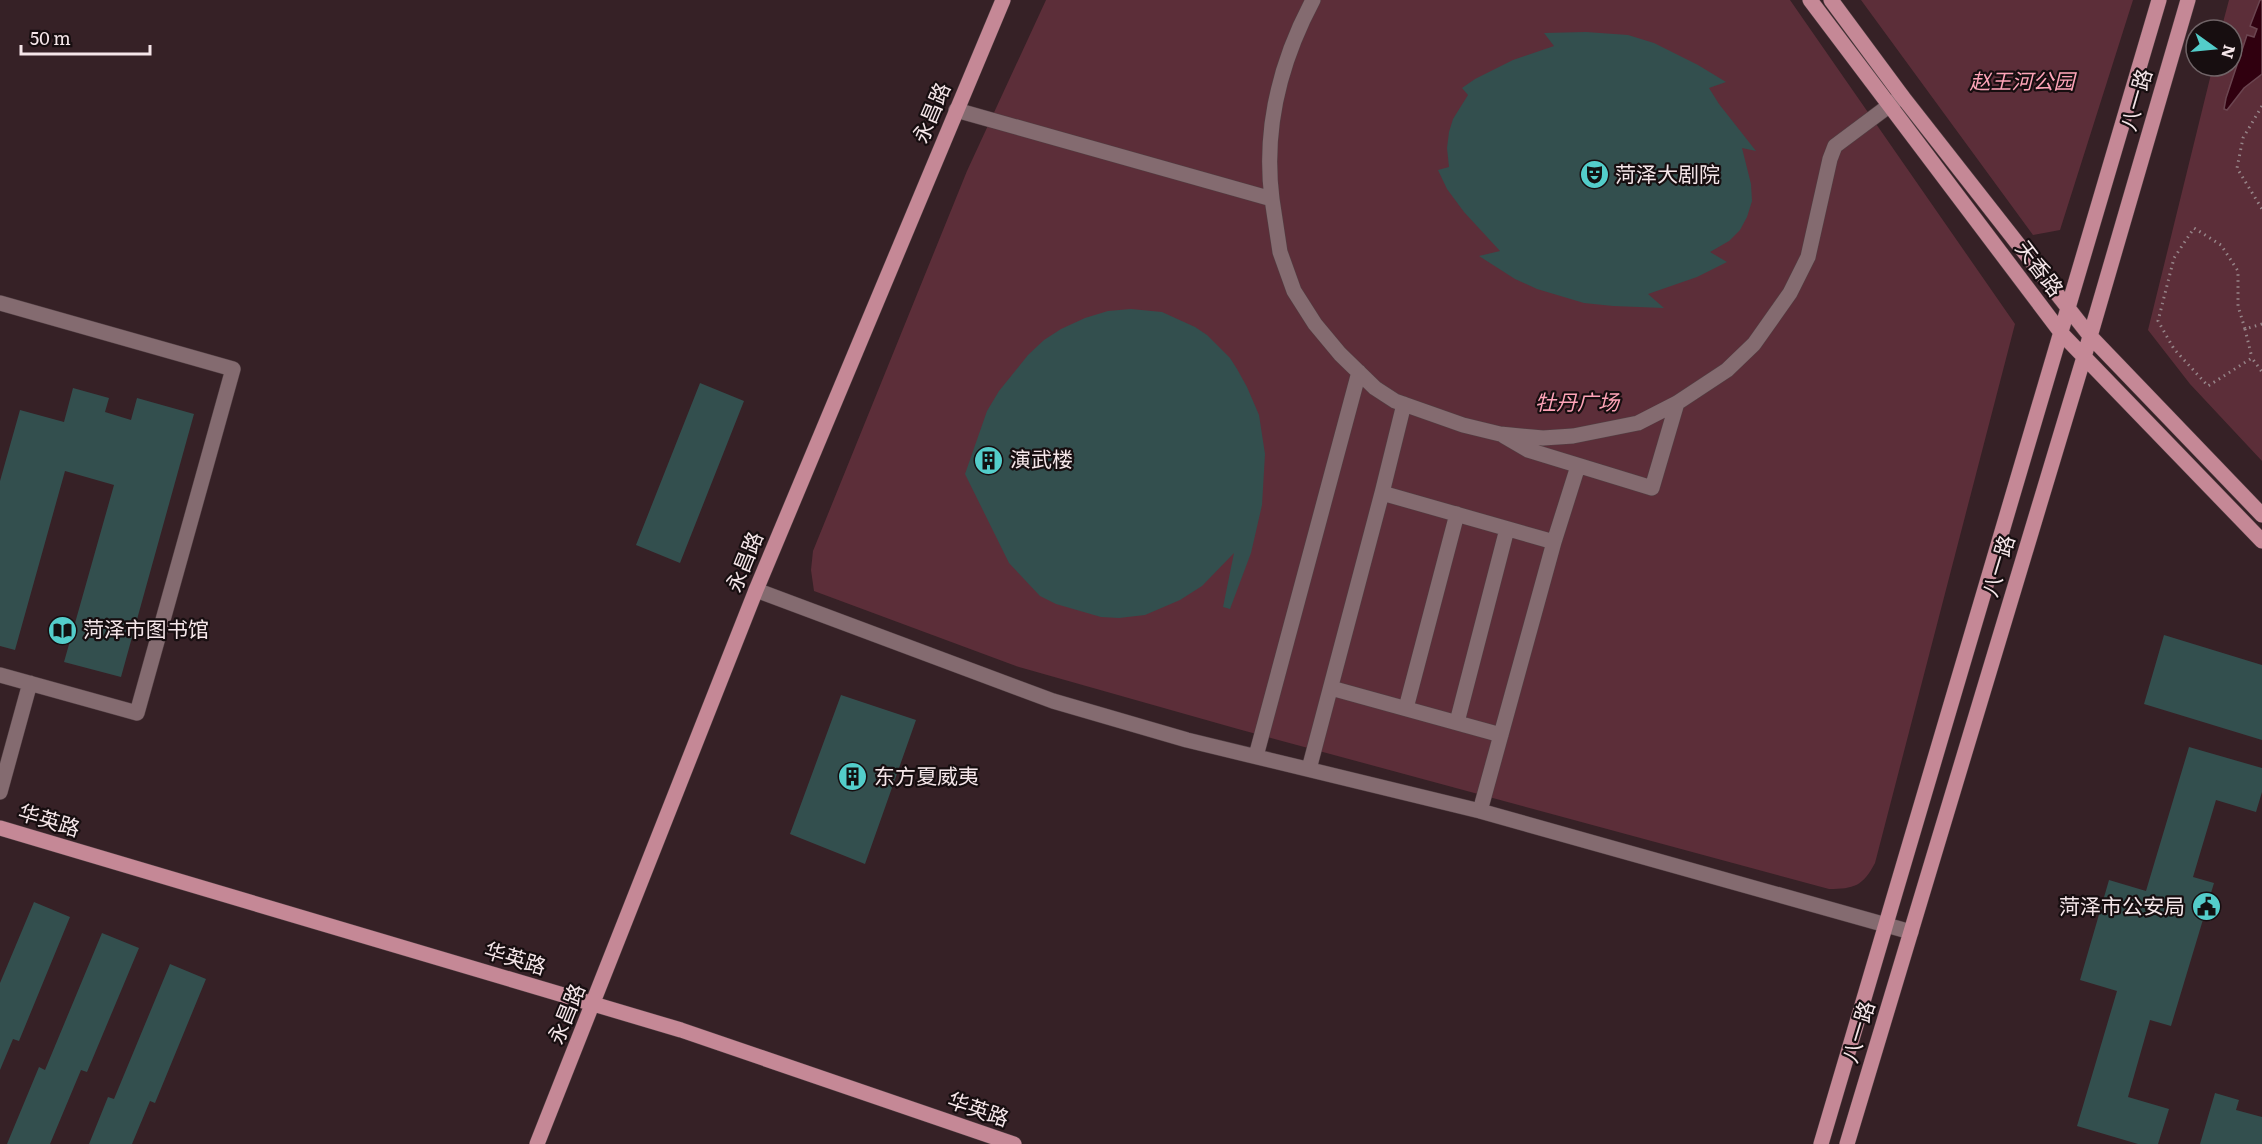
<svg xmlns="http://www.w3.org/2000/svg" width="2262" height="1144" viewBox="0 0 2262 1144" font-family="Literata,'Noto Sans SC',serif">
<rect width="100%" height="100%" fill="#362126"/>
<path fill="#5c2e39" d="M1046 0H1790L2015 324 1875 863C1863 886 1854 889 1829 889L1238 729 1019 667 814 591 811 570 813 551 967 171Z
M1861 0H2133L2060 230 2033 235Z
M2229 0H2262V461L2190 384 2148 330 2213 66H2232V30H2221Z"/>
<path fill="#30000f" stroke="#6b4550" stroke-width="1.5" d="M2260 0H2262V74L2244 88 2227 110 2224 109 2226 98 2247 35 2254 37 2257 29 2250 26Z"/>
<path fill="#334f4e" d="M1586 32 1628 35 1654 43 1698 65 1726 82 1709 88 1719 104 1756 151 1742 148 1751 184 1752 201 1747 217 1740 230 1729 241 1710 252 1727 262 1697 277 1648 294 1664 308 1613 306 1584 303 1537 289 1515 279 1479 256 1500 251 1464 212 1447 189 1438 170 1449 167 1447 148 1449 132 1453 119 1468 95 1462 88 1475 79 1513 60 1554 46 1544 33Z
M1131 309 1162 312 1195 327 1207 335 1230 358 1237 369 1247 387 1259 415 1265 454 1262 505 1251 553 1230 609 1223 607 1234 553 1202 586 1180 600 1145 615 1119 618 1101 617 1056 604 1040 596 1009 563 965 474 987 411 999 391 1028 355 1044 340 1061 329 1085 318 1108 311Z
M700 383 744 401 680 563 636 545Z
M73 388 109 398 105 412 131 420 137 398 194 414 121 677 64 662 114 485 65 471 15 650 0 646V481L20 410 64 422Z
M2164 635 2262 665V740L2144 704Z
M841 695 916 720 865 864 790 834Z
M2189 747 2262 768V792L2256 812 2216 800 2193 877 2214 883 2171 1026 2150 1020 2128 1097 2169 1109 2158 1144H2138L2077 1126 2117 991 2080 980 2109 880 2146 891Z
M34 902 70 917 19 1041 13 1039 0 1070V983Z
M102 933 139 948 87 1072 81 1070 50 1144H7L39 1067 45 1070Z
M170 964 206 979 155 1103 150 1101 132 1144H89L108 1097 114 1099Z
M2215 1093 2239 1100 2236 1110 2262 1117V1144H2200Z"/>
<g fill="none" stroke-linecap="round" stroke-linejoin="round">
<defs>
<path id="minor" d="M956 110 1272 199C1263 128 1280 62 1313 0
M1272 199 1280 252 1294 291 1315 324 1340 354 1375 388 1395 401 1463 425 1500 434 1543 438 1573 436 1638 423 1677 403 1727 370 1754 344 1790 293 1808 257 1830 159 1835 146 1902 96
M0 303 233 369 137 713 0 675
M1504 436 1528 450 1652 488 1677 403
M1382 493 1404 404
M1554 542 1578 466
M756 590 1053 701 1187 740 1480 811 1911 932
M1331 688 1501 735
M1406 708 1457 514
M1457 722 1507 529
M1256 756 1359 372
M1309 769 1382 493 1554 542 1480 811
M0 792 30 683"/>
<path id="major" d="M1810 0 2062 334 2262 541
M1831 0 1902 96 2090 336 2262 515
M0 828 681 1030 1014 1144
M537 1144 756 590 1003 0
M1821 1144 2159 0
M1847 1144 2084 357 2188 0"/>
</defs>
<use href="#minor" stroke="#513f43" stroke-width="16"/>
<use href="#major" stroke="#513f43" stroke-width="16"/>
<path stroke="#968488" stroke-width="3" stroke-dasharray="1.5 4.5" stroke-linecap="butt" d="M2262 106 2243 138 2237 168 2262 209
M2262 324 2245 329 2238 306V271L2221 245 2194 228 2174 258 2158 321 2174 349 2208 386 2252 358 2262 372
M2245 329 2252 358"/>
<use href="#minor" stroke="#846b70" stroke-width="15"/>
<use href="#major" stroke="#c58896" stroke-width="15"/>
</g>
<defs>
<symbol id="theatre-disc" viewBox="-11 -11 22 22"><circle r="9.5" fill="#53cdca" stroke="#170e10"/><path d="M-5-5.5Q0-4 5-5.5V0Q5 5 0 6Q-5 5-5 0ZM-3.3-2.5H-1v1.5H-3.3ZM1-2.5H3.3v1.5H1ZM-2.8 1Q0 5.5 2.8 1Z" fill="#111"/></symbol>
<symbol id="building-disc" viewBox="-11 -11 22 22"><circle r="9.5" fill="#53cdca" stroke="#170e10"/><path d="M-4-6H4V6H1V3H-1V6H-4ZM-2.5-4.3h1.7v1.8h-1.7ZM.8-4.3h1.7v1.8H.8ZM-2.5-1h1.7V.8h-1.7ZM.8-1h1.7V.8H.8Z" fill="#111"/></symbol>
<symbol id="library-disc" viewBox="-11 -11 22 22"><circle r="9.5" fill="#53cdca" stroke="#170e10"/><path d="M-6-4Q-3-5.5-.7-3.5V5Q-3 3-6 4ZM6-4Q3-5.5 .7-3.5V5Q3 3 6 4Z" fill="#111"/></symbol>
<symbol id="civic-disc" viewBox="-11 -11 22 22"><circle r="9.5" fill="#53cdca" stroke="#170e10"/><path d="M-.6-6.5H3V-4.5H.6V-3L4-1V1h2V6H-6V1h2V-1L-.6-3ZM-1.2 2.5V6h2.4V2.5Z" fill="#111"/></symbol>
</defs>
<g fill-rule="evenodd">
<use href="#theatre-disc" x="1578" y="158" width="33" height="33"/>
<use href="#building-disc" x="972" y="444" width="33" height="33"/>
<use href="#library-disc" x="46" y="614" width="33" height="33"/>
<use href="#building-disc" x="836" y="760" width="33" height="33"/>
<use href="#civic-disc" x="2190" y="890" width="33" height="33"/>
</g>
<g text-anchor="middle" stroke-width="4.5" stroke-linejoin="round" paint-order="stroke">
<g font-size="21" font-style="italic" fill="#fea4b8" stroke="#170e10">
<text x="2022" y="89">赵王河公园</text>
<text x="1577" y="410">牡丹广场</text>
</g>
<g font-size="21" fill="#f5e6e9" stroke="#170e10">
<text transform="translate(2137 100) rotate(-74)" y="7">八一路</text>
<text transform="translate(932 113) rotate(-67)" y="7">永昌路</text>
<text transform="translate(2039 269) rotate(53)" y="7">天香路</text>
<text transform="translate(745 562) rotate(-68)" y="7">永昌路</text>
<text transform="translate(1999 566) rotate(-73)" y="7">八一路</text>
<text transform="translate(49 821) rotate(17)" y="7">华英路</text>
<text transform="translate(515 959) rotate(17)" y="7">华英路</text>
<text transform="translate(567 1014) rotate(-68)" y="7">永昌路</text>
<text transform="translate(1859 1032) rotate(-73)" y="7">八一路</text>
<text transform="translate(978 1110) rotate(19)" y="7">华英路</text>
</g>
<g font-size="21" fill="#f5e6e9" stroke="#170e10" text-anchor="start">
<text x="1615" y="182">菏泽大剧院</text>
<text x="1010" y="467">演武楼</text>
<text x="83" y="637">菏泽市图书馆</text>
<text x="874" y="784">东方夏威夷</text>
<text x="2185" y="914" text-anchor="end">菏泽市公安局</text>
</g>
</g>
<g transform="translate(2214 48) rotate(105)"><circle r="28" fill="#170e10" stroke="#706467" stroke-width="1.5"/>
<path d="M0-4.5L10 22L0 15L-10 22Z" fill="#53cdca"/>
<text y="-9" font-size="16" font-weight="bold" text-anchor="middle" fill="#f5e6e9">N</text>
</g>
<path d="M21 45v9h129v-9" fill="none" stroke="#f5e6e9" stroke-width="3"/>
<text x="30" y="45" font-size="18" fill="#f5e6e9" stroke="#170e10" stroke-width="4.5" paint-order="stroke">50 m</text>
</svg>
